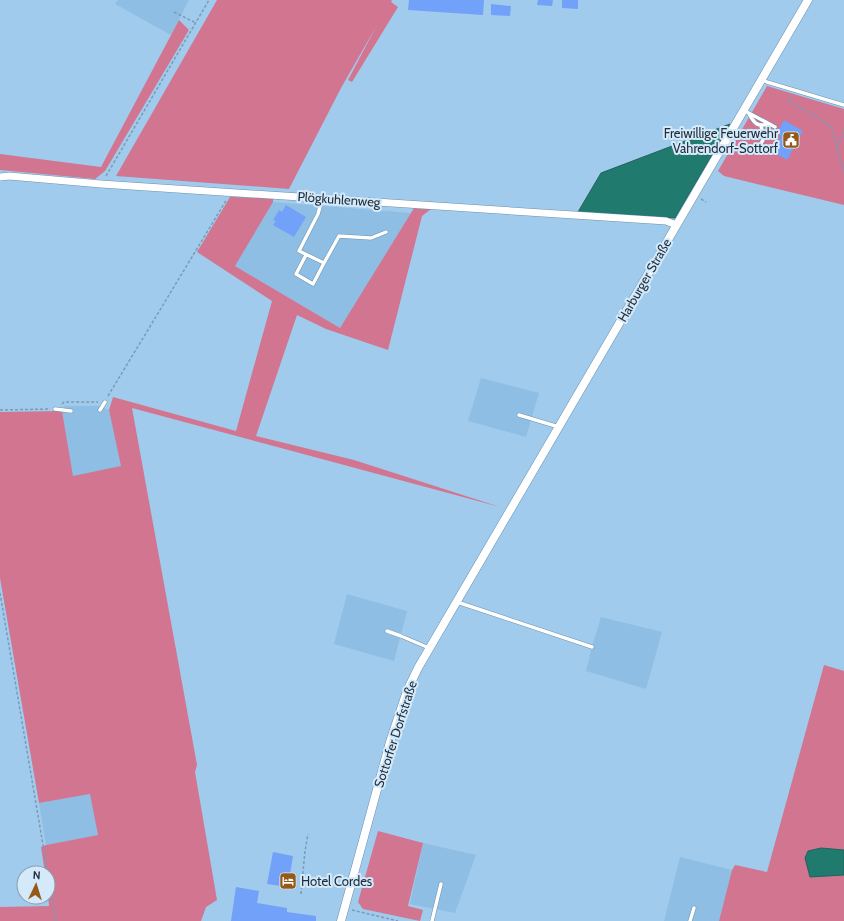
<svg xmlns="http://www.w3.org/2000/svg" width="844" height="921" viewBox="0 0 844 921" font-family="Cabin,sans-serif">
<rect width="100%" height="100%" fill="#a1cbec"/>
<path fill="#8ebee3" d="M118 0H189L171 35 115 4Z
M273 202 411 213 340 328 235 266Z
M481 378 539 393 526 437 468 421Z
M64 406H99L109 410 122 467 73 477 62 411 63 410Z
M347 594 407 611 394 661 334 644Z
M601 617 662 632 646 689 586 671 592 647Z
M91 794 98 835 46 845 39 803Z
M423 843 476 855 455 913 410 904Z
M680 857 732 870 719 921H664Z"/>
<path fill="#d17590" d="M217 0H392L391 2 398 7 352 82 348 80 377 25 341 88 289 189 116 176Z
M179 20 189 30 105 171 95 179 0 170V154L101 167Z
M767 86 844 109V205L724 176 718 171Z
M230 197 273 198V202L235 266 340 328 414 208 431 209 422 216 388 350 326 329 297 315 256 436 354 460 500 507 132 408 197 765 195 772 217 900 206 907 201 921H0V907L49 906 48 895V873H45L41 847 46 845 98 835 90 794 39 803 0 578V412L62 411 73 476 121 466 109 410 113 397 236 431 272 301 197 252Z
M824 665 844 671V921H719L732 870 735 865 767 872Z
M378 831 423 843 408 906 423 910 420 921 363 909 358 902Z"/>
<path fill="#217a6e" stroke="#20635f" d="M730 124 675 218 578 212 601 173Z
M821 848 844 850V875L810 877 805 858 808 851Z"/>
<path fill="#72a1fa" d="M409 0H484L483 15 408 10Z
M538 0H553L552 6 537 5Z
M562 0H578V9L562 8Z
M491 4 511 6 510 16 491 15Z
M784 120 803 131 787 160 772 151 781 136 777 133Z
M286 205 306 217 294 237 273 225 276 221 273 220 279 210 282 212Z
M273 852 293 856 288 887 267 884Z
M236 887 259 891 257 903 287 908V912L316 916V921H231Z"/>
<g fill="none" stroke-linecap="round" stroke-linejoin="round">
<defs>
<path id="service" d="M762 80 767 82 844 105
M745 111 775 127
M749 114C755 124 757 127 769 124
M757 151 764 138 761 126
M322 199 318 214 299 251 324 263 339 236 371 238 386 232
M306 255 296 274 313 284 324 263
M55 409 71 411
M100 410 105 402
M519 415 559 427
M457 602 592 647
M387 631 401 636 429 648
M432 921 441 884
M690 921 694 908"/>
<path id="minor" d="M0 177 9 176 101 184 666 221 676 225"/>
<path id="tertiary" d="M341 921 390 742 407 691 418 668 808 0"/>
</defs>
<use href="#service" stroke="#6991b0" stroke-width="4.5"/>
<use href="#minor" stroke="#6991b0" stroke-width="8"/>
<use href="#tertiary" stroke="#6991b0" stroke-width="9"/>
<path stroke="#799bb6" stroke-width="1.5" stroke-dasharray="3 2" stroke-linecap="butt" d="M174 12 196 23
M790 95 789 101 831 126 844 172
M837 147 844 133
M106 176 209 0
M701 199 706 202
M108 396 227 199
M62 404 64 402H98
M0 410 50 409
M0 593 56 921
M301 894 305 851 308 834
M352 910 398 921"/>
<use href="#service" stroke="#fff" stroke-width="3.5"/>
<use href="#minor" stroke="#fff" stroke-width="7"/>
<use href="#tertiary" stroke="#fff" stroke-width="8"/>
</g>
<defs>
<symbol id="civic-square" viewBox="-11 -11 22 22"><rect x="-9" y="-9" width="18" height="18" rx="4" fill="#95591a" stroke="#d4e9fa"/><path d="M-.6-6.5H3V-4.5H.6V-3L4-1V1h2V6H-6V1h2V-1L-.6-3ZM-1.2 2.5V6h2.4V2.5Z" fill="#fff"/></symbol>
<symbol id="hotel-square" viewBox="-11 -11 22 22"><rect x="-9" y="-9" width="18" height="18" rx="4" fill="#95591a" stroke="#d4e9fa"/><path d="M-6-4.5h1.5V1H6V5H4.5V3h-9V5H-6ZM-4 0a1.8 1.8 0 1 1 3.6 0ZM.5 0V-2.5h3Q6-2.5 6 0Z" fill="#fff"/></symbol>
</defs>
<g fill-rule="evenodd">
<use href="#civic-square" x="781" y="130" width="20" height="20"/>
<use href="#hotel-square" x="278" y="871" width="20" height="20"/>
</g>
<g text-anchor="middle" stroke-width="4" stroke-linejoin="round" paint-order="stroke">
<g font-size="13" fill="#1e2e3b" stroke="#d4e9fa" text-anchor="end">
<text x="778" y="138">Freiwillige Feuerwehr<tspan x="778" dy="15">Vahrendorf-Sottorf</tspan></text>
<text x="301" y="886" text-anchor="start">Hotel Cordes</text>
</g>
<g font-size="13" fill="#1e2e3b" stroke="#d4e9fa">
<text transform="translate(339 199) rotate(4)" y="5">Plögkuhlenweg</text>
<text transform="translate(644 280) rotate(-60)" y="5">Harburger Straße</text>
<text transform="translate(395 734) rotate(-72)" y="5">Sottorfer Dorfstraße</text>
</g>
</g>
<g transform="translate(36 885) rotate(4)"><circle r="19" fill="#d4e9fa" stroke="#8b9eae"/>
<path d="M0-3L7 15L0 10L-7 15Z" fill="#95591a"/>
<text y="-6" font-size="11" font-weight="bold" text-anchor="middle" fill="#1e2e3b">N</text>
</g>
</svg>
